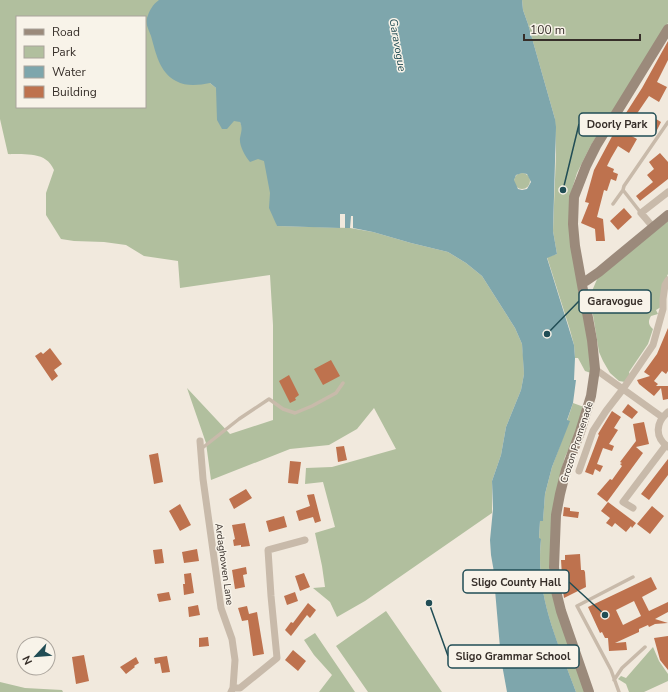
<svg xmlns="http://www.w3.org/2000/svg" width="668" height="692" viewBox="0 0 668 692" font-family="'Nunito Sans',sans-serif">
<rect width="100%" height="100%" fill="#f1e9dd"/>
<path fill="#b1bf9e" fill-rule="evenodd" d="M0 0H279L210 83 216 88 240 122 243 128 267 156 277 226 350 228 373 232 411 243 448 252 466 263 482 276 515 328 522 344 523 355 524 374 521 390 506 427 501 455 492 481V513L365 601 337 617 330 602 313 588 325 587 322 566 315 533 335 527 323 482 305 484 306 468 332 467 396 449 374 408 357 429 329 445 290 449 211 480 206 443 187 388 230 434 273 420V325L270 275 180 288 178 261 144 256 126 245 104 242 74 241 61 239 46 215V193L54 170C46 151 26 155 8 154L0 119ZM17 17H145V107H17Z
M522 0H668V23L591 145 577 173 570 196 590 349 591 373 585 371 578 358H575L574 345 570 330 547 257 557 254 553 231 556 154 555 119 528 24 523 10Z
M514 181a8 8 0 1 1 16 0a8 8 0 1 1-16 0Z
M668 221V274L667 276 668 278 661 307 656 310 658 314 651 316C648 321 648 325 653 329L648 344 629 372 630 376 625 382 619 381 610 373 603 361 599 352 592 309V291L598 277Z
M573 403 584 407 575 436 565 457 561 472 549 569 585 692H576C557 641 535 595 541 539H539L540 520H543L545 494 552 467 569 421H567Z
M386 611 442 692H368L336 646Z
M315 633 355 692H319L332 675 314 655 304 640Z
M653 647 659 661 668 674V681L644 692H629L626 684 618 679 621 676 626 678Z
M0 682 25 688 62 690 63 692H0Z"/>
<path fill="#7ea6ac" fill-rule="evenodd" d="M159 0H522L523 10 528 24 555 119 556 127 553 231 557 254 547 258 574 345 575 358 574 380H576L573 403 567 420 570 421 552 467 545 494 543 521H540L539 538 541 539C535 595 557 640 576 692H507L501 659 495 590V578L491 555 490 540 493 509 492 481 501 455 506 427 521 390 524 374 522 344 515 328 482 276 466 263 448 252 411 243 373 232 353 228V216H351L350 228H345V214H340V228L277 226 269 208 270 193 264 161 258 159 250 162C245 156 239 145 240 138 241 132 243 129 240 122L234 121 227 129H222L217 120 216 88 210 83C199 85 187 87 176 81 159 72 156 53 151 36 149 30 145 24 147 18 149 11 153 4 159 0ZM522 173 527 174 531 182 527 189 522 190 518 189 514 180 516 175Z"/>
<path fill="#be724e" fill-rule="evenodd" d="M668 41V60L657 82 667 87 659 102 649 96 636 115 653 124 656 119 661 122 654 136 632 123 626 133 637 139 629 153 618 146 611 158 607 166 614 169 613 172 618 174 616 181 611 179 607 191 604 190 597 217 603 219 605 241H596L595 229 581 223 589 203 585 202 594 170 617 127 642 88Z
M660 153 668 162V179L640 201 636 196 653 182 647 175 654 169 649 162Z
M624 208 632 217 618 230 610 221Z
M668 328V371L666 374 662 371 654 381 658 384 656 386H668V399L663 400 661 388 654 396 639 384 637 380 650 376 644 372 657 354Z
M50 348 62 364 54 370 58 376 52 381 35 356 41 352 43 354Z
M331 360 340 376 323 385 314 369Z
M289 375 299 395 295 398 296 400 290 403 279 381Z
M628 404 638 412 632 419 622 412Z
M612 411 621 417 614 428 618 430 609 444 614 446 612 451 603 448 597 464 603 466 600 472 595 469 593 475 585 472 599 435 598 434Z
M644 422 649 444 636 447 643 453 607 502 597 494 610 479 612 480 622 466 620 464 622 463 620 462 636 441 633 424Z
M344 446 347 460 338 462 336 447Z
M158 453 163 482 154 484 149 455Z
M668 459V475L649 500 641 494Z
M290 461 301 462 298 484 288 483Z
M246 489 252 498 234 509 229 499Z
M314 494 321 521 315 523 313 517 299 521 296 511 310 506 307 495Z
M608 502 636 523 632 528 631 526 626 532 615 523 612 527 606 523 610 518 601 511Z
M180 504 191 525 180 531 169 511Z
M652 506 664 516 650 534 637 524Z
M564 507 570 508V511L579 512 578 518 563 516Z
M284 516 287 527 269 532 266 521Z
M245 523 250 546 241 547V545L234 546 233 540 235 539 232 525Z
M162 549 164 563 155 564 153 550Z
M197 549 199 561 184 563 182 552Z
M580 554 581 570H584L585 572 586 587 564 598 563 591 561 560H565V555Z
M246 567 247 574 243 575 245 587 235 589 232 570Z
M191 573 194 593 184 595 183 584H185L184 574Z
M304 573 310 587 300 591 295 576Z
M651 577 657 589 642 597 649 611 668 602V612L655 619 668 623 655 624 649 627 648 625 639 629V632L615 643 626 642 627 650 609 651 608 638H605L602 632 600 633 588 607ZM634 601 641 616 623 625 616 610Z
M169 592 171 600 159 602 157 594Z
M295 592 298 601 287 605 284 596Z
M308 603 316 610 310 618 307 615 291 636 285 630 291 622 293 623Z
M198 605 200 615 189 617 188 607Z
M247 606 249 614 257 612 264 654 253 656 248 620 242 621 238 608Z
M668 636V670L660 660 654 638Z
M208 637 209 646 199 647V638Z
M293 650 306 661 298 671 285 660Z
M84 655 89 681 76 684 72 657Z
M167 656 170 672 162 673 160 663 155 664 154 658Z
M136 657 139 663 134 666 135 667 126 674 120 667Z"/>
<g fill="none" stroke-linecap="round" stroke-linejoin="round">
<path stroke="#c8baaa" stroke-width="3.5" d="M613 204 623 190
M641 213 623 190 624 186 668 122
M201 449 239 419 269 399 283 409 295 413 312 406 336 393 343 383
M614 680 622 668 645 647
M619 692 611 670 577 606 633 577"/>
<path stroke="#c8baaa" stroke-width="7" d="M653 227 641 213 668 192
M595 369 662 417
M668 412C656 422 654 437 668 447
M200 441 203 479 221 608 232 639 235 660 233 688
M579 471 593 431 606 411 623 389 653 345 663 309V299L665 285 668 280
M633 508 623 502 666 445
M231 692 233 688H240L277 658 271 596 268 550 305 540"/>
<path stroke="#9b8a7b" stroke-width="10" d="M582 282 586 281 599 272 668 215
M589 692 561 611 556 591 554 567 556 515 560 494 566 470 580 432 591 396 595 369 592 340 575 246 573 224 574 197 586 166 596 146 668 29"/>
</g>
<g text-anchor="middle" stroke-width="3" stroke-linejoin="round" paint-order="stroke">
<g font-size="10" fill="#362e29" stroke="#f8f3e9">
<text transform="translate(576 442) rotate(-72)" y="4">Crozon Promenade</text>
<text transform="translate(225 564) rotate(82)" y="4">Ardaghowen Lane</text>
</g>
<g font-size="11" font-style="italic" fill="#214d55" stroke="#f8f3e9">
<text transform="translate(398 45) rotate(80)" y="4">Garavogue</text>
</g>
</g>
<path fill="none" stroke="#214d55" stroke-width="1.5" d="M563 190L579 124M547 334L579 301M605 615L569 582M429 603L448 656"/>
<g fill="#214d55" stroke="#f8f3e9" stroke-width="1.5">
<circle cx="563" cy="190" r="4"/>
<circle cx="547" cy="334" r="4"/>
<circle cx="605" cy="615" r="4"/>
<circle cx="429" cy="603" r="4"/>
</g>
<g fill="#f8f3e9" stroke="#214d55" stroke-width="1.5">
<rect x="579" y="113" width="77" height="23" rx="4"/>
<rect x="579" y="290" width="72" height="23" rx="4"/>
<rect x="463" y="570" width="106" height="23" rx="4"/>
<rect x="448" y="645" width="131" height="23" rx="4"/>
</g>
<g font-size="11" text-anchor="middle" font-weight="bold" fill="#362e29">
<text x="617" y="128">Doorly Park</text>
<text x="615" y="305">Garavogue</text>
<text x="516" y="586">Sligo County Hall</text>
<text x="513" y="660">Sligo Grammar School</text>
</g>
<rect x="16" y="16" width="130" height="92" fill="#f8f3e9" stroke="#aaa49c"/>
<rect x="24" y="29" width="20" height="6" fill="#9b8a7b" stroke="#aaa49c"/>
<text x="52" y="36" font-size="12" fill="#362e29">Road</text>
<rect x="24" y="46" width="20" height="12" fill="#b1bf9e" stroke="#aaa49c"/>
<text x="52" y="56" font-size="12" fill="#362e29">Park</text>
<rect x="24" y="66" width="20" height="12" fill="#7ea6ac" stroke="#aaa49c"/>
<text x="52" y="76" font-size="12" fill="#362e29">Water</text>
<rect x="24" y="86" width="20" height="12" fill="#be724e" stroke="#aaa49c"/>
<text x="52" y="96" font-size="12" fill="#362e29">Building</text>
<g transform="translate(36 656) rotate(244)"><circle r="19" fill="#f8f3e9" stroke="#aaa49c"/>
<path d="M0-3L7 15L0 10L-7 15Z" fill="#214d55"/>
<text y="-6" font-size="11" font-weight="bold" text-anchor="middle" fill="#362e29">N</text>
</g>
<path d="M524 34v6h116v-6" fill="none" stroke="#362e29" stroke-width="2"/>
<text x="530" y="34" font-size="12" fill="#362e29" stroke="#f8f3e9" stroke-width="3" paint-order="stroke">100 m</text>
</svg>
